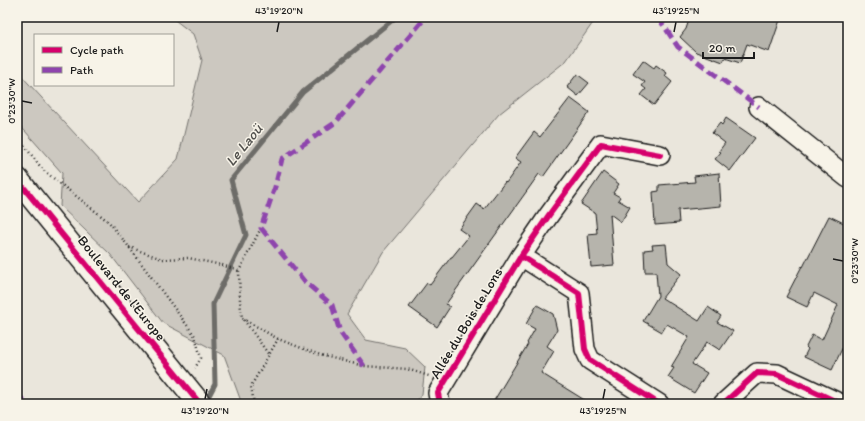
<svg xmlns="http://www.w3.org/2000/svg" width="865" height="421" viewBox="0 0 865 421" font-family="Itim,sans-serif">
<rect width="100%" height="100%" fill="#eae6dc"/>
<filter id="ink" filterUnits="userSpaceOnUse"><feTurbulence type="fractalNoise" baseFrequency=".025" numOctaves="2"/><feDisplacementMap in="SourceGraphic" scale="8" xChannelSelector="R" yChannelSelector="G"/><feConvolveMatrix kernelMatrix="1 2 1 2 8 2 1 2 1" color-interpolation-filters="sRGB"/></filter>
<g filter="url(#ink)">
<path fill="#ccc8c0" stroke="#74726e" d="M171 17H597L566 61 499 114 383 252 347 314 366 340 405 348 425 367 422 394 414 404H242L224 355 163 323 110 254 60 206 62 173 17 122V71L138 202 178 159 202 60 193 34Z"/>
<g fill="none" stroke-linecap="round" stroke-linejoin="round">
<path stroke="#6d6c68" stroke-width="5" d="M205 403 215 384 213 304 246 235 231 180 303 92 396 17"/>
</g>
<path fill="#b6b4ac" stroke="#1c1c1c" d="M690 17H781L769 52 747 44 740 63 725 58 723 62 696 52 680 37 686 29Z
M643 60 654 68 656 65 667 73 665 76 672 82 654 105 641 95 646 89 642 86 645 82 633 74Z
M577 74 589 83 578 96 567 87Z
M570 98 589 112 543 177 539 174 446 304 450 307 437 327 409 307 427 283 430 285 451 257H452L469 236 459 229 477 204 484 209 505 182 506 183 521 162 515 158 534 132 540 137Z
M726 118 755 138 730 171 715 159 721 152 719 151 725 143 712 133 720 123 722 125Z
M603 172 619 184 613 193 620 197 618 200 630 207 621 222 610 214 614 265 591 267 588 234 597 233 595 213 581 204Z
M719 173 721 206 678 210 679 223 655 225 653 192 659 191V185L695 182 694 176Z
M829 216 848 225V336L832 370 804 357 808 349 806 347 812 335 822 340 838 305 814 293 807 307 786 297 802 266 803 267Z
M666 244 668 263 681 274 662 298 699 321 708 307 721 316 717 322 733 331 720 350 707 342 692 364 707 373 694 393 668 377 674 368 671 367 689 337 667 324 662 332 643 321 658 296 656 272H645L644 250 653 249 652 245Z
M537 305 553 314 557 330 547 346 554 351 541 373 591 404H492L528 344 527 343 535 329 526 324Z"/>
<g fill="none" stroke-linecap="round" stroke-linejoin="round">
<defs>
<path id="minor" d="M759 107 848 178
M440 404 438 393 521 256
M659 404 590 360 585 349 579 293 521 256 549 215 601 144 660 155
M723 404 757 373 777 374 841 404"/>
<path id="primary" d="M17 179 200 404"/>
</defs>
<use href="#minor" stroke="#1c1c1c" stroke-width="22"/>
<use href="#primary" stroke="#1c1c1c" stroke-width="25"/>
<path stroke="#1c1c1c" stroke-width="2.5" stroke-dasharray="1 3" stroke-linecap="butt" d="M17 136 43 170 109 222 129 247 195 336 201 358 195 368
M261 228 239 271 240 301 242 318 278 339 320 355 364 366 407 369 429 376
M129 247 162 259 188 258 222 265 239 271
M244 320 269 355
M254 404 251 386 278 339"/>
<use href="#minor" stroke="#f7f3e8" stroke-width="19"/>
<use href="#primary" stroke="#f7f3e8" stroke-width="22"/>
<path stroke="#8e44ad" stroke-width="5" stroke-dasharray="10 5" stroke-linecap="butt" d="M658 17 678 47 759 107
M364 366 340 332 332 305 304 281 261 228 275 187 282 159 336 122 426 17
M17 394 27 404"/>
<defs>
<path id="cycleway" d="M24 188 200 404
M440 404 438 393 521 256
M659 404 590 360 585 349 579 293 521 256 549 215 601 144 660 155
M723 404 757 373 777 374 841 404"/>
</defs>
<use href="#cycleway" stroke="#f7f3e8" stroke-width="8"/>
<use href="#cycleway" stroke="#d6006c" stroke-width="6"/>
</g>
</g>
<path fill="none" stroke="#1c1c1c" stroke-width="1.5" d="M277 32 279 22M674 32 676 22M22 101 32 103M833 259 843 261M205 399 207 389M603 399 605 389"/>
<g text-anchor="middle" stroke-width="3" stroke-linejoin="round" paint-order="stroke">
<g font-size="14" fill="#1c1c1c" stroke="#f7f3e8">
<text transform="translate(122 288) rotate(51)" y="5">Boulevard de l'Europe</text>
<text transform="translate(466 323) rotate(-59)" y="5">Allée du Bois de Lons</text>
</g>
<g font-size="15" font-style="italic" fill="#52514e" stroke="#f7f3e8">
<text transform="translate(244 145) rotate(-51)" y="5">Le Laoü</text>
</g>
</g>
<rect width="865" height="421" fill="none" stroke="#f7f3e8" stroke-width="44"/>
<rect x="34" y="34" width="140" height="52" fill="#f7f3e8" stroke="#9f9d96"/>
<rect x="42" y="47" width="20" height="6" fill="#d6006c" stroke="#9f9d96"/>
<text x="70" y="54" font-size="12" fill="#1c1c1c">Cycle path</text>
<rect x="42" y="67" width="20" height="6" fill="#8e44ad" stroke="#9f9d96"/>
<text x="70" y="74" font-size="12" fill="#1c1c1c">Path</text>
<path d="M703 52v6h51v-6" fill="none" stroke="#1c1c1c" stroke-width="2"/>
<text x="709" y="52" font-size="12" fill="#1c1c1c" stroke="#f7f3e8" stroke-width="3" paint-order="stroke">20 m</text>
<rect x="22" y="22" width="821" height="377" fill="none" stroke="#1c1c1c" stroke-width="1.5"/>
<g font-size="10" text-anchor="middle" fill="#1c1c1c">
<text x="279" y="14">43°19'20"N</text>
<text x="676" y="14">43°19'25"N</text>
<text transform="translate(11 101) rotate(-90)" y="4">0°23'30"W</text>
<text transform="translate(854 261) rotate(-90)" y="4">0°23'30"W</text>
<text x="205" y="414">43°19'20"N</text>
<text x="603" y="414">43°19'25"N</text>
</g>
</svg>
